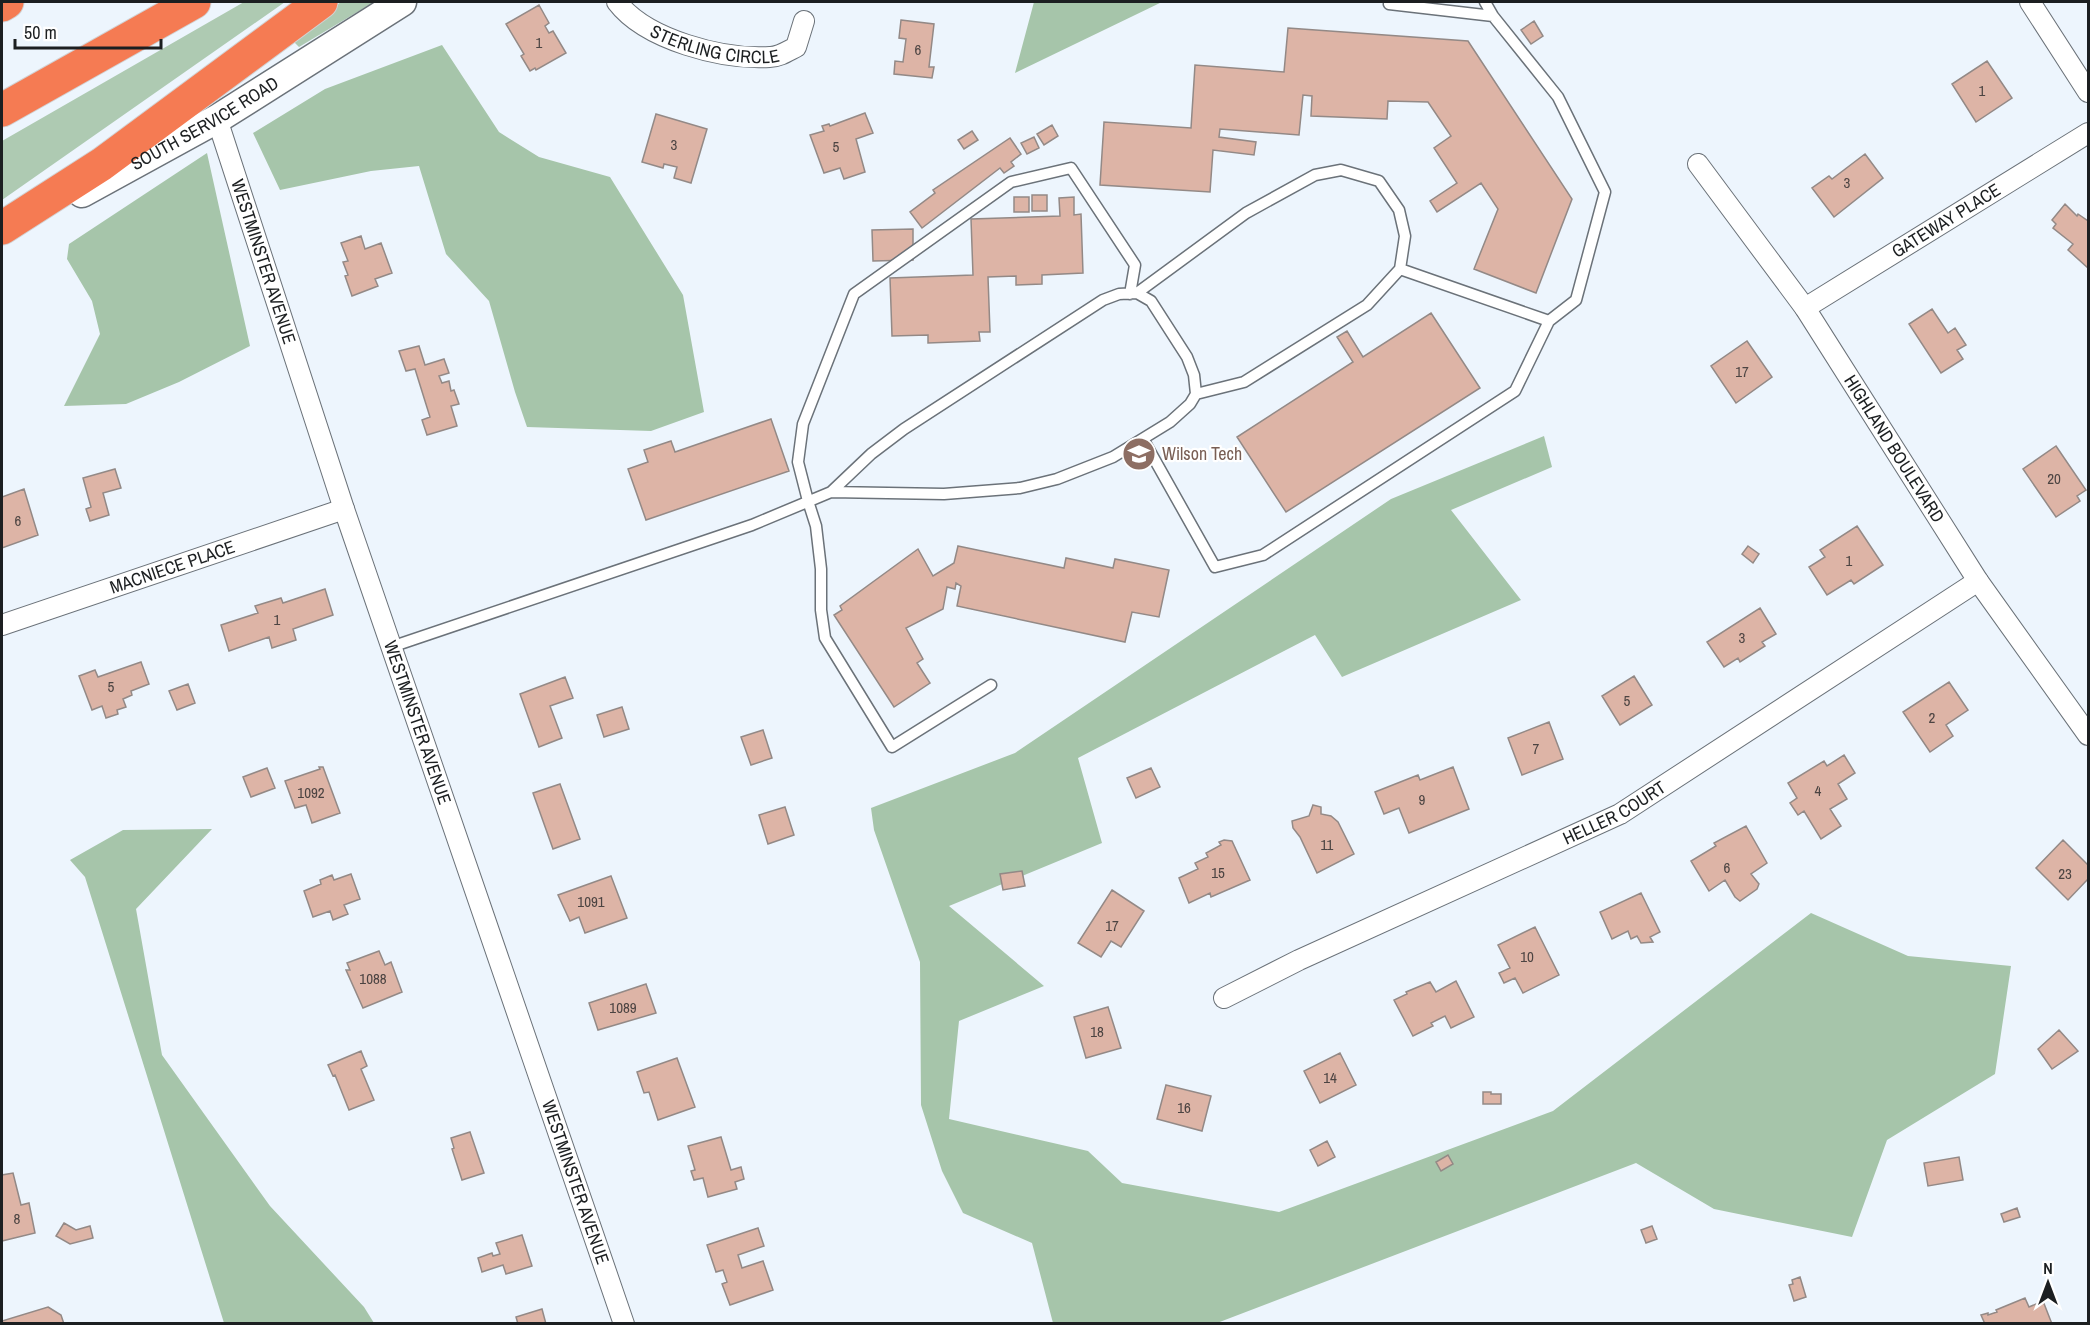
<svg xmlns="http://www.w3.org/2000/svg" width="2090" height="1325" viewBox="0 0 2090 1325" font-family="'Archivo Narrow',sans-serif">
<rect width="100%" height="100%" fill="#edf5fd"/>
<path fill="#aecab2" d="M244 2H285L2 200V141Z
M341 2H374L299 47 291 39Z"/>
<path fill="#a6c5aa" d="M1034 2H1162L1015 73Z
M442 45 499 132 539 157 610 177 683 295 704 412 651 431 527 427 515 392 489 301 446 254 419 166 371 171 280 190 253 133 325 89Z
M207 153 250 346 179 382 126 404 64 406 100 334 92 301 67 259 69 244Z
M1544 436 1552 467 1451 510 1521 600 1342 677 1315 635 1078 758 1102 843 949 906 1044 986 959 1021 949 1119 1088 1151 1122 1183 1279 1212 1553 1111 1811 913 1908 956 2011 966 1995 1074 1887 1140 1852 1237 1714 1209 1636 1163 1217 1323H1053L1032 1243 963 1213 942 1171 921 1105 920 962 874 830 871 808 1015 753 1391 499Z
M212 829 136 909 162 1055 270 1206 364 1307 374 1323H224L85 877 70 860 123 830Z"/>
<path fill="#ddb4a6" stroke="#938986" stroke-width="1.5" d="M539 5 549 23 545 26 549 33 553 31 566 53 536 70 535 68 530 71 521 56 524 54 506 24Z
M901 20 934 24 929 67H934L932 78 894 74 895 61 903 62 906 39 899 38Z
M1534 21 1543 36 1531 44 1521 30Z
M1288 28 1468 41 1572 199 1536 293 1474 269 1498 209 1481 183 1437 212 1430 201 1457 183 1434 148 1451 136 1428 102 1388 101 1387 119 1311 116 1312 96 1303 95 1299 135 1220 129 1219 137 1256 142 1254 155 1213 150 1210 192 1100 185 1104 122 1191 128 1195 65 1284 72Z
M1987 61 2012 98 1976 122 1952 84Z
M865 113 873 133 856 139 865 172 844 179 840 168 824 173 810 135 824 131 822 126 829 124 830 126Z
M656 114 707 129 691 183 674 178 677 167 664 164 663 168 642 162Z
M1052 125 1058 136 1044 145 1037 134Z
M972 131 978 140 964 149 958 140Z
M1034 137 1039 148 1027 154 1021 143Z
M1010 138 1021 154 1011 162 1014 166 1004 173 1000 168 922 228 910 212 935 193 933 190Z
M1865 154 1883 178 1834 217 1812 188 1829 176 1832 179Z
M1032 195H1047V211H1032Z
M1014 197H1029V212H1014Z
M1074 197V215L1081 214 1083 273 1042 275V284L1016 285V276L988 277 990 332H979L980 341 928 343V335L892 336 890 278 973 275 971 219 1060 216 1059 198Z
M2065 204 2077 216 2078 214 2088 221V268L2068 250 2073 244 2053 228 2056 224 2052 220Z
M913 229V260L873 261 872 230Z
M361 236 365 249 381 243 392 273 375 279 378 286 352 296 345 276 348 275 343 262 348 261 341 243Z
M1932 309 1948 333 1955 328 1966 345 1957 350 1963 359 1941 373 1909 324Z
M1431 313 1480 388 1286 512 1237 437 1353 362 1337 337 1347 331 1363 357Z
M1747 341 1772 377 1736 403 1711 366Z
M419 346 425 365 444 359 449 373 439 376 442 383 449 381 451 391 454 390 459 404 451 406 457 426 427 435 422 420 430 417 415 369 406 371 399 351Z
M771 419 789 471 646 520 628 469 648 462 644 450 671 441 675 452Z
M2056 446 2086 490 2077 496 2080 501 2056 517 2023 469Z
M115 469 121 488 103 493 109 515 90 521 86 509 91 507 83 478Z
M24 489 38 535 2 548V497Z
M1857 526 1883 565 1854 584 1851 580 1827 595 1809 567 1825 557 1820 550Z
M958 546 1064 568 1066 558 1113 568 1115 559 1169 570 1159 617 1132 612 1125 642 957 606 961 586 956 583 955 589 947 587 943 609 906 628 923 659 917 663 930 683 894 707 834 615 842 610 840 606 918 549 933 576 954 563Z
M1748 546 1759 554 1753 563 1742 554Z
M325 589 333 615 293 629 296 640 272 648 269 637 229 651 221 625 258 613 255 606 281 598 283 603Z
M1760 608 1776 634 1762 642 1765 646 1740 662 1738 658 1724 667 1707 642Z
M141 662 149 684 131 691 132 695 123 699 126 707 117 710 118 714 106 718 102 706 92 710 79 676 95 670 98 677Z
M1634 676 1652 705 1620 725 1602 696Z
M565 677 573 698 550 706 562 738 539 747 520 694Z
M1949 682 1968 710 1946 725 1953 736 1930 752 1903 712Z
M188 684 195 703 177 710 169 691Z
M622 707 629 729 604 737 597 715Z
M1549 722 1563 759 1522 775 1508 738Z
M763 730 772 758 751 765 741 737Z
M1844 755 1855 773 1838 784 1847 799 1830 809 1841 826 1821 839 1804 811 1798 815 1790 803 1797 798 1788 783 1824 761 1827 766Z
M319 767H323L340 813 312 823 306 805 295 808 285 781 320 769Z
M1453 767 1469 809 1409 833 1399 808 1384 814 1375 792 1418 775 1420 780Z
M267 768 275 788 251 797 243 777Z
M1151 768 1160 787 1136 798 1127 778Z
M560 784 580 839 553 849 533 793Z
M1313 805 1321 807V814L1331 816 1338 822 1354 854 1317 873 1300 837 1293 828 1292 821 1309 816Z
M785 807 794 835 768 844 759 815Z
M1746 826 1767 863 1751 874 1759 884 1757 889 1740 901 1735 897 1725 880 1709 891 1691 861 1716 846 1714 843Z
M1224 840 1232 841 1250 880 1211 897 1210 893 1189 903 1179 878 1198 869 1195 863 1208 857 1206 853 1221 845 1219 842Z
M2063 840 2088 865V879L2068 900 2036 868Z
M1022 871 1025 886 1003 890 1000 874Z
M351 874 360 899 344 905 348 914 333 920 330 911 313 917 304 891 321 884 320 880 332 875 334 880Z
M611 876 627 918 585 933 579 917 570 921 558 895Z
M1112 890 1144 911 1121 947 1111 941 1101 957 1078 943Z
M1641 893 1660 932 1650 937 1653 942 1641 943 1637 936 1631 939 1628 931 1612 939 1600 912Z
M1535 927 1559 975 1523 993 1515 978 1504 983 1499 973 1510 968 1498 945Z
M379 951 385 965 391 962 402 992 363 1008 346 970H350L347 963Z
M1456 981 1474 1017 1451 1028 1445 1016 1431 1023 1433 1026 1413 1036 1394 1000 1407 994 1406 992 1430 982 1436 992Z
M646 984 656 1013 598 1030 589 1003Z
M1108 1007 1121 1048 1086 1058 1074 1017Z
M2059 1030 2078 1051 2052 1069 2038 1049Z
M361 1051 367 1066 361 1069 374 1100 349 1110 335 1075 333 1076 328 1065Z
M1340 1053 1356 1085 1320 1103 1304 1071Z
M677 1058 695 1107 658 1120 649 1092 644 1093 637 1072Z
M1166 1085 1211 1096 1202 1131 1157 1119Z
M1483 1092H1491V1094H1501V1104H1483Z
M470 1132 484 1173 462 1180 452 1149 454 1148 451 1138Z
M721 1137 731 1170 741 1167 744 1179 735 1182 737 1189 708 1197 703 1178 694 1180 691 1171 695 1170 688 1146Z
M1327 1141 1335 1157 1318 1166 1310 1150Z
M1448 1155 1453 1164 1441 1171 1436 1162Z
M1959 1157 1963 1180 1928 1186 1924 1163Z
M13 1173 21 1205 29 1203 35 1233 2 1241V1175Z
M2017 1208 2020 1217 2004 1222 2001 1214Z
M64 1223 76 1230 90 1226 93 1238 70 1244 56 1236Z
M1652 1226 1657 1239 1646 1243 1641 1230Z
M758 1228 764 1246 738 1255 742 1268 763 1261 773 1290 730 1305 722 1284 727 1282 723 1270 716 1272 707 1245Z
M522 1235 532 1266 506 1274 503 1265 482 1272 478 1258 492 1253 493 1256 500 1254 496 1243Z
M1800 1277 1806 1297 1794 1301 1789 1285 1793 1284 1792 1280Z
M2025 1298 2029 1307 2043 1301 2052 1324H1985L1981 1315 1988 1313V1315L1997 1312 1996 1310Z
M48 1307 61 1315 64 1324H2V1321Z
M542 1309 546 1324H518L516 1317Z"/>
<g fill="none" stroke-linecap="round" stroke-linejoin="round">
<defs>
<path id="lane" d="M1390 2 1389 4 1493 16
M1400 269 1549 321 1576 300 1605 192 1558 97 1493 16 1485 2
M1137 293 1246 213 1315 175 1341 170 1379 181 1399 210 1405 236 1400 269 1367 305 1244 382 1196 394
M1143 439 1215 567 1263 555 1515 391 1549 321
M391 647 752 525 831 492 944 494 1020 488 1057 479 1113 457 1170 422 1190 404 1196 394 1194 375 1187 357 1151 301 1137 293 1119 294 1103 300 904 429 871 454 831 492
M991 685 892 747 825 638 821 610V569L816 526 808 501 798 462 803 424 854 294 1011 182 1071 168 1135 265 1130 294"/>
<g id="street">
<path id="s1" d="M617 2C646 40 723 60 770 57 779 57 788 51 796 47L804 21"/>
<path d="M2030 2 2088 92"/>
<path id="s2" d="M217 119 344 509 624 1324"/>
<path id="s3" d="M1698 164 1805 308 1978 581 2088 735"/>
<path id="s4" d="M1805 308 2088 133"/>
<path id="s5" d="M2 625 344 509"/>
<path id="s6" d="M1224 998 1299 960 1620 814 1978 581"/>
</g>
<g id="secondary">
<path id="s7" d="M82 193 217 119 402 2"/>
</g>
<path id="highway" d="M2 5 7 2
M2 110 194 2
M2 228 102 164 321 2"/>
</defs>
<use href="#lane" stroke="#6b7279" stroke-width="13"/>
<use href="#street" stroke="#6b7279" stroke-width="22"/>
<use href="#secondary" stroke="#6b7279" stroke-width="31"/>
<use href="#highway" stroke="#d2d2d3" stroke-width="35"/>
<use href="#lane" stroke="#fff" stroke-width="10"/>
<use href="#street" stroke="#fff" stroke-width="20"/>
<use href="#secondary" stroke="#fff" stroke-width="28"/>
<use href="#highway" stroke="#f57b53" stroke-width="33"/>
</g>
<defs>
<symbol id="school-disc" viewBox="-11 -11 22 22"><circle r="9.5" fill="#8d6e63" stroke="#fff"/><path d="M0-5L7-2L0 1L-7-2ZM-4 1L0 2.5L4 1V4Q0 6-4 4Z" fill="#fff"/></symbol>
</defs>
<g fill-rule="evenodd">
<use href="#school-disc" x="1120" y="435" width="38" height="38"/>
</g>
<g text-anchor="middle" stroke-width="4.5" stroke-linejoin="round" paint-order="stroke">
<g font-size="15" fill="#4c4442">
<text x="539" y="48">1</text>
<text x="918" y="55">6</text>
<text x="1982" y="96">1</text>
<text x="674" y="150">3</text>
<text x="836" y="152">5</text>
<text x="1847" y="188">3</text>
<text x="1742" y="377">17</text>
<text x="2054" y="484">20</text>
<text x="18" y="526">6</text>
<text x="1849" y="566">1</text>
<text x="277" y="625">1</text>
<text x="1742" y="643">3</text>
<text x="111" y="692">5</text>
<text x="1627" y="706">5</text>
<text x="1932" y="723">2</text>
<text x="1536" y="754">7</text>
<text x="1818" y="796">4</text>
<text x="311" y="798">1092</text>
<text x="1422" y="805">9</text>
<text x="1327" y="850">11</text>
<text x="1727" y="873">6</text>
<text x="1218" y="878">15</text>
<text x="2065" y="879">23</text>
<text x="591" y="907">1091</text>
<text x="1112" y="931">17</text>
<text x="1527" y="962">10</text>
<text x="373" y="984">1088</text>
<text x="623" y="1013">1089</text>
<text x="1097" y="1037">18</text>
<text x="1330" y="1083">14</text>
<text x="1184" y="1113">16</text>
<text x="17" y="1224">8</text>
</g>
<g font-size="18" fill="#1c1f21" stroke="#fff">
<text dy="6" stroke="none"><textPath href="#s1" startOffset="111">STERLING CIRCLE</textPath></text>
<text dy="6" stroke="none"><textPath href="#s7" startOffset="141">SOUTH SERVICE ROAD</textPath></text>
<text dy="6" stroke="none"><textPath href="#s4" startOffset="166">GATEWAY PLACE</textPath></text>
<text dy="6" stroke="none"><textPath href="#s2" startOffset="150">WESTMINSTER AVENUE</textPath></text>
<text dy="6" stroke="none"><textPath href="#s3" startOffset="346">HIGHLAND BOULEVARD</textPath></text>
<text dy="6" stroke="none"><textPath href="#s5" startOffset="180">MACNIECE PLACE</textPath></text>
<text dy="6" stroke="none"><textPath href="#s2" startOffset="636">WESTMINSTER AVENUE</textPath></text>
<text dy="6" stroke="none"><textPath href="#s6" startOffset="432">HELLER COURT</textPath></text>
<text dy="6" stroke="none"><textPath href="#s2" startOffset="1122">WESTMINSTER AVENUE</textPath></text>
</g>
<g font-size="18" fill="#785e54" stroke="#fff" text-anchor="start">
<text x="1162" y="460">Wilson Tech</text>
</g>
</g>
<rect width="2090" height="1325" fill="none" stroke="#1c1f21" stroke-width="6"/>
<g transform="translate(2048 1283)" stroke="#ffffff" stroke-width="4.5" paint-order="stroke">
<path d="M0-4.5L10 22L0 15L-10 22Z" fill="#1c1f21"/>
<text y="-9" font-size="16" font-weight="bold" text-anchor="middle" fill="#1c1f21">N</text>
</g>
<path d="M15 39v9h146v-9" fill="none" stroke="#1c1f21" stroke-width="3"/>
<text x="24" y="39" font-size="18" fill="#1c1f21" stroke="#ffffff" stroke-width="4.5" paint-order="stroke">50 m</text>
</svg>
